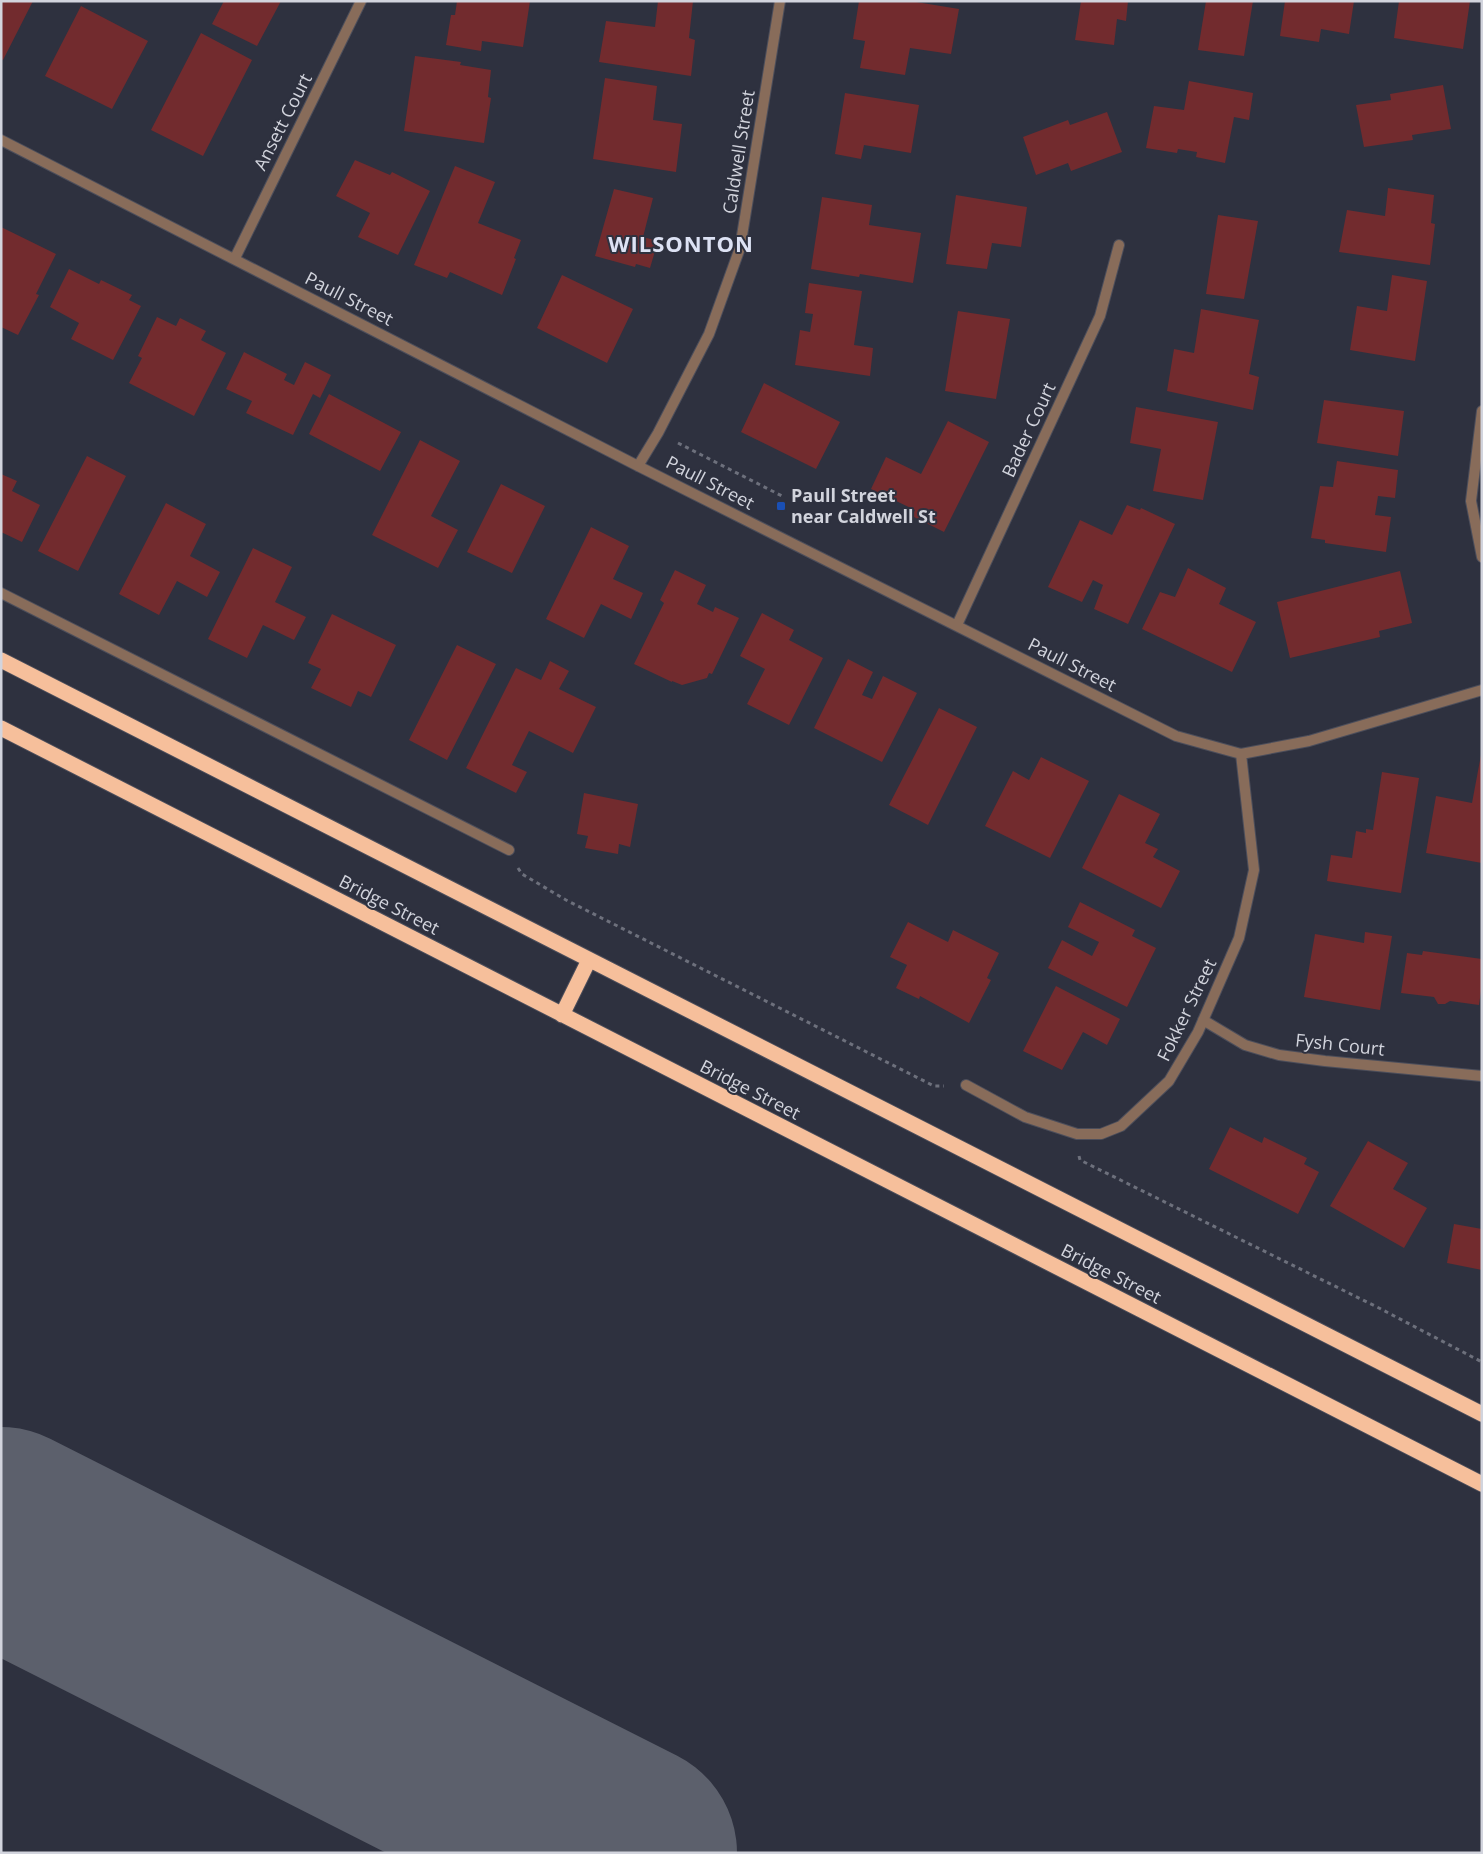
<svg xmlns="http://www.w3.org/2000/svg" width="1483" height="1854" viewBox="0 0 1483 1854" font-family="'Open Sans',sans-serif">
<rect width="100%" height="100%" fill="#2e313f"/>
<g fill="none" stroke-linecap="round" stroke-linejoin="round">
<path stroke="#5c606c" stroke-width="218" d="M1 1536 628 1853"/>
</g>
<path fill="#722b2e" d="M1 1H33L3 60 1 59Z
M224 1H281L257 46 212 24Z
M457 1H530L523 47 482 41 481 51 446 45 451 15H455Z
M658 1H693L689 38 695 40 691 76 599 62 606 21 655 27Z
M859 1H910L959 9 951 54 910 48 905 75 860 68 865 41 853 39Z
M1081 1H1128L1126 21 1117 19 1114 45 1075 40Z
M1206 1H1253L1244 56 1198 50Z
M1285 1H1354L1349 34 1321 29 1319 42 1280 36Z
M1399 1H1470L1463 49 1394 38Z
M81 6 148 41 112 109 45 76Z
M201 33 252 60 203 156 151 130Z
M415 56 461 62 460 65 491 70 488 97 491 98 484 143 404 131Z
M605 78 657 86 653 120 682 124 676 172 593 159Z
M1189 81 1253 93 1249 120 1234 117 1225 163 1196 157 1197 152 1178 149 1177 153 1146 148 1154 106 1184 110Z
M1443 85 1451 129 1412 135 1413 140 1364 147 1356 105 1391 100 1390 94Z
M845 93 919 105 911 153 864 145 861 159 835 154Z
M1107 112 1122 152 1071 171 1068 163 1036 175 1023 137 1068 120 1070 125Z
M355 160 390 175 392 172 430 191 398 255 358 237 370 213 336 196Z
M455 166 495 182 478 223 521 240 514 258 516 259 502 295 450 272 447 278 414 265Z
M1388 188 1434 195 1431 223 1435 224 1430 265 1339 252 1347 210 1385 216Z
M614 189 653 198 643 237 658 241 650 268 636 264 635 267 595 256Z
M956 195 1027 207 1021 247 992 243 987 269 946 264Z
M822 197 872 205 869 225 921 233 913 283 860 274 859 277 811 269Z
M1218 215 1258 221 1244 299 1206 294Z
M1 227 56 254 36 294 39 295 18 335 1 327Z
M69 269 99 284 101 280 132 295 129 300 141 306 113 360 71 339 79 323 50 307Z
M562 275 633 309 607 363 537 328Z
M1392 275 1427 281 1415 361 1350 350 1357 306 1387 311Z
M809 283 862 291 854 345 873 348 870 376 795 365 800 330 810 332 813 314 805 313Z
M1201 309 1259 320 1249 374 1259 377 1253 410 1167 391 1174 349 1194 353Z
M958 311 1010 319 996 399 945 391Z
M157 317 176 326 180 318 206 331 201 340 226 353 194 416 129 383 142 358 138 356Z
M244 352 287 374 284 380 294 385 305 362 331 375 320 398 313 394 293 435 246 413 252 401 226 389Z
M764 383 840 422 816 469 741 432Z
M329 394 401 432 380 471 309 434Z
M1324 400 1404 411 1398 456 1317 443Z
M1136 407 1218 422 1203 500 1153 491 1161 449 1130 443Z
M948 421 989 442 944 532 912 516 915 510 871 489 886 457 921 474Z
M420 440 460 461 431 516 458 530 438 568 372 535Z
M87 456 126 476 78 571 38 551Z
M1337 461 1398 470 1395 498 1378 496 1375 515 1391 517 1386 552 1325 543V540L1311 538 1320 486 1333 487Z
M1 474 17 481 12 491 40 505 22 542 1 532Z
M501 484 545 506 512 573 467 552Z
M166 503 206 524 190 556 220 572 207 597 177 581 159 615 119 594Z
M1127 505 1140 510 1141 508 1175 524 1128 624 1094 609 1103 585 1093 580 1082 602 1048 587 1080 520 1112 535Z
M591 527 629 546 613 579 643 593 631 619 601 604 584 638 546 619Z
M253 548 292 567 275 602 306 617 294 640 263 625 247 658 208 639Z
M1188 568 1226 588 1219 604 1256 622 1232 672 1142 629 1160 592 1175 597Z
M675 570 706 585 697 604 713 612 715 607 739 618 712 674 709 673 707 678 682 685 672 681V682L634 664 664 603 660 600Z
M1400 571 1412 623 1379 631 1380 637 1290 658 1277 602Z
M762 613 794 630 789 640 823 658 789 725 747 704 765 669 740 656Z
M332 614 396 645 371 697 358 691 351 707 311 688 321 669 308 663Z
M457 645 496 664 447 760 409 740Z
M848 659 873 672 862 695 872 699 883 676 917 693 882 762 814 728Z
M550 661 569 671 559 689 596 707 573 753 529 731 512 765 527 772 516 793 466 768 516 668 541 680Z
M939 708 977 727 928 825 889 805Z
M1481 755 1482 863 1426 853 1436 796 1472 803Z
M1041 757 1089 781 1050 858 985 826 1013 771 1029 780Z
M1382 772 1419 778 1401 893 1327 881 1331 855 1352 858 1356 831 1366 833V829L1373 830Z
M584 793 638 804 630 847 619 844 618 854 585 848 588 836 577 834Z
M1119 794 1160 814 1145 843 1158 849 1153 857 1180 871 1161 908 1082 868Z
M1080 902 1135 930 1132 936 1156 948 1127 1007 1048 968 1062 940 1092 956 1099 942 1068 927Z
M908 922 948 942 953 930 999 953 987 978 991 980 969 1023 920 996 919 999 896 988 907 965 890 957Z
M1365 932 1392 936 1380 1010 1304 997 1315 934 1364 943Z
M1423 951 1482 959V984L1479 1005 1450 1001 1445 1004H1438L1434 997 1401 993 1407 953 1422 955Z
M1056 986 1120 1019 1107 1045 1083 1032 1062 1070 1023 1051Z
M1230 1127 1262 1143 1264 1137 1307 1158 1304 1164 1319 1172 1298 1214 1209 1169Z
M1368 1141 1408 1163 1393 1189 1427 1208 1404 1248 1330 1206Z
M1454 1224 1482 1229V1270L1447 1263Z"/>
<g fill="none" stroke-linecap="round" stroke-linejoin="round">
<defs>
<path id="lane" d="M1 593 509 850"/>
<path id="street" d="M1 140 638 466 1176 736 1241 754 1309 741 1482 690
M235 258 361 1
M1482 411 1471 501 1482 557
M638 466 658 433 709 334 740 248 780 1
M957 625 1100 316 1119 245
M1203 1020 1245 1045 1279 1055 1325 1061 1482 1076
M966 1085 1025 1117 1077 1134H1101L1121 1126 1169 1081 1198 1032 1239 938 1254 870 1241 754"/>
<path id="highway" d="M1 660 1482 1414
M1 728 1482 1484
M562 1015 589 960"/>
</defs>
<use href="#lane" stroke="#4c4e5b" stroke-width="12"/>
<use href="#street" stroke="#4c4e5b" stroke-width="12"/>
<use href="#highway" stroke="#4c4e5b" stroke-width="17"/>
<path stroke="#6d707c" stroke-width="3" stroke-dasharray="4 4" stroke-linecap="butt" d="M678 443 782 496
M518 868 522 874 566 900 934 1086H944
M1079 1156 1080 1160 1379 1308 1482 1362"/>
<use href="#lane" stroke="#886c5a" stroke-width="10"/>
<use href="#street" stroke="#886c5a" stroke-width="10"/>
<use href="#highway" stroke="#f6bf9b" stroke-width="15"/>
</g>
<rect fill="#1a4fb4" stroke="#2e313f" stroke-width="2" x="776" y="501" width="10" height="10" rx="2.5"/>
<g text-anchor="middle" stroke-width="4" stroke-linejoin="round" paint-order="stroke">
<g font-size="18" fill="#d2d4dd" stroke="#2e313f">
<text transform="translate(283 122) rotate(-63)" y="6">Ansett Court</text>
<text transform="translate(739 152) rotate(-81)" y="6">Caldwell Street</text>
<text transform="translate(349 299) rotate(27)" y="6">Paull Street</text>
<text transform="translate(1029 430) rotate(-65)" y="6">Bader Court</text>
<text transform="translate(710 483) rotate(27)" y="6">Paull Street</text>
<text transform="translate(1072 665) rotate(27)" y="6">Paull Street</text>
<text transform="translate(389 905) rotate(27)" y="6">Bridge Street</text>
<text transform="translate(1187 1010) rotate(-64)" y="6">Fokker Street</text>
<text transform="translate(1340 1045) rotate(6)" y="6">Fysh Court</text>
<text transform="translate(750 1090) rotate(27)" y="6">Bridge Street</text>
<text transform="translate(1111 1274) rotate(27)" y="6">Bridge Street</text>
</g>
<g font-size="18" font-weight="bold" fill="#d2d4dd" stroke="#2e313f" text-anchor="start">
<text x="791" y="502">Paull Street<tspan x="791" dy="21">near Caldwell St</tspan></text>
</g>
<g font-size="22" font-weight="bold" letter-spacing="1" fill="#dde2f4" stroke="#2e313f">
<text x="681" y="252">WILSONTON</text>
</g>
</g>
<rect width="1483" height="1854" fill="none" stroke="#d2d4dd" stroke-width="5"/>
</svg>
